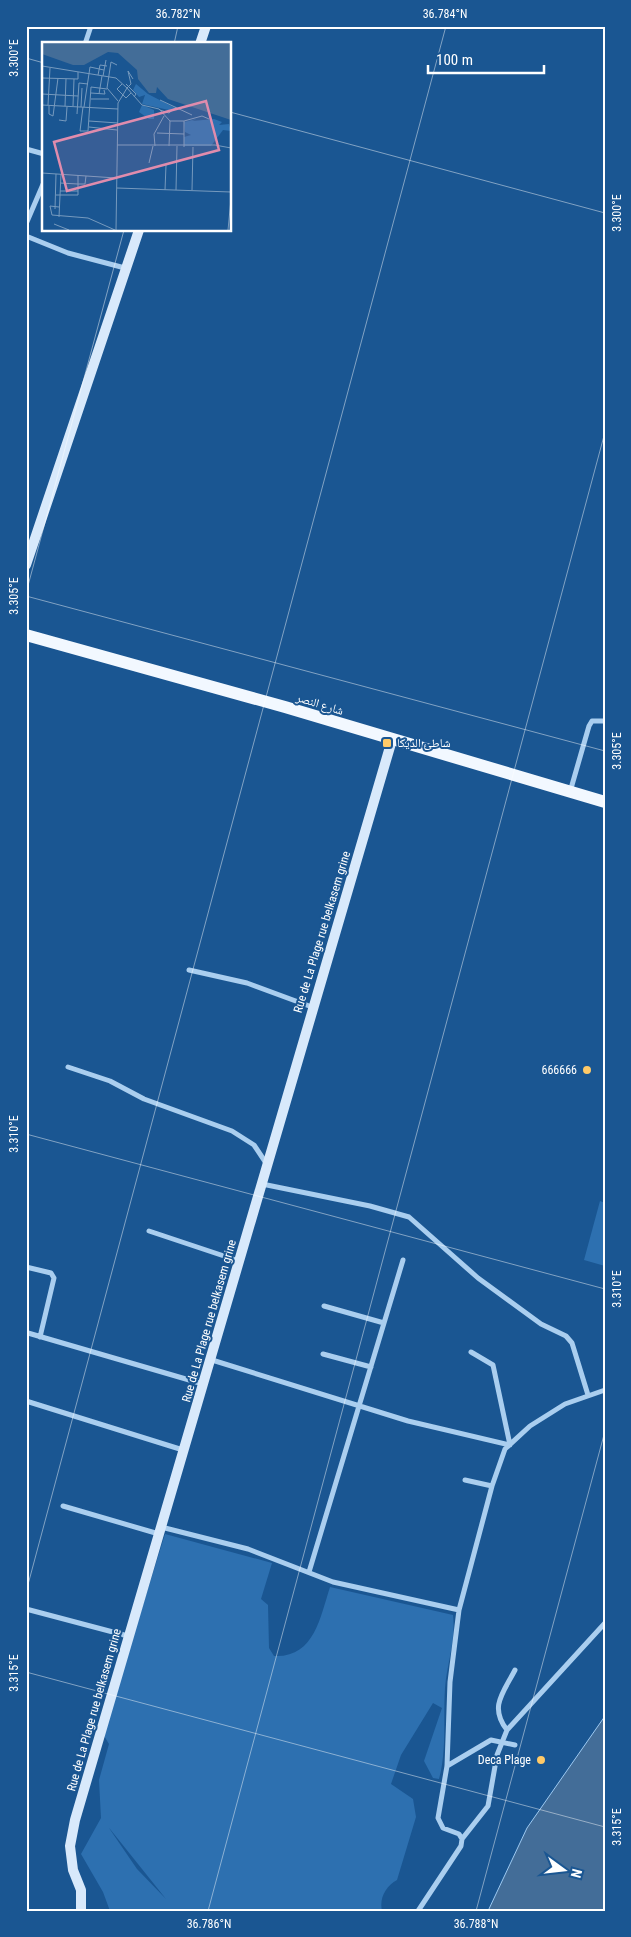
<svg xmlns="http://www.w3.org/2000/svg" width="631" height="1937" viewBox="0 0 631 1937" font-family="'Roboto Condensed','Noto Naskh Arabic',sans-serif">
<rect width="100%" height="100%" fill="#1a5692"/>
<path fill="#2d70b0" fill-rule="evenodd" d="M600 1201 605 1203V1266L584 1260Z
M165 1534 272 1563 261 1599 268 1605 269 1648 274 1656C314 1658 320 1618 330 1587L453 1615C456 1640 447 1663 445 1688 443 1718 447 1750 439 1779L433 1778 424 1761 442 1708 433 1703 401 1755 391 1784 413 1799 416 1817 397 1880C386 1886 379 1898 382 1911H110L103 1892 81 1854 101 1818 99 1780 109 1744 103 1734ZM109 1828 110 1829 166 1899 137 1869Z"/>
<path fill="#436d98" stroke="#9dc9f1" d="M605 1716V1911H488L527 1828Z"/>
<g fill="none" stroke-linecap="round" stroke-linejoin="round">
<path stroke="#aaceef" stroke-width="5" d="M85 44 91 26
M26 149 44 154
M26 224 44 182
M26 236 68 253 125 268
M570 792 589 726 592 721H605
M189 970 247 983 312 1007
M68 1067 110 1081 144 1099 232 1131 254 1145 266 1163
M262 1184 370 1206 409 1217 478 1278 541 1324 566 1336 572 1343 588 1395
M149 1231 239 1261
M26 1267 51 1273 54 1278 40 1337
M324 1306 384 1323
M28 1333 203 1384
M323 1354 371 1367
M212 1360 408 1421 510 1445 493 1365 471 1352
M26 1401 183 1450
M465 1480 492 1486
M63 1506 159 1534
M161 1527 248 1549 333 1582 459 1610 492 1486 505 1449 530 1426 565 1404 605 1390
M309 1572 403 1260
M26 1609 128 1636
M507 1730C489 1707 503 1693 515 1670
M447 1766 491 1740 515 1745
M462 1839 488 1806 497 1755 507 1730 605 1623
M418 1911 461 1846 462 1839 459 1834 443 1828 438 1818 447 1766 450 1682 459 1610"/>
<path stroke="#d8e9fb" stroke-width="10" d="M200 44 206 26
M26 565 139 230
M81 1911V1890L73 1870 70 1846 75 1820 392 740"/>
<path stroke="#f2f8ff" stroke-width="12" d="M26 635 285 707 605 802"/>
</g>
<path fill="none" stroke="#fff" stroke-width="1" stroke-opacity="0.45" d="M174 44 178 26M26 58 44 63M230 112 605 213M26 593 124 230M26 596 605 751M26 1134 605 1289M26 1592 446 26M26 1672 605 1827M208 1911 605 432M476 1911 605 1431"/>
<g fill="#ffca68" stroke="#1a5692" stroke-width="2">
<rect x="382" y="738" width="10" height="10" rx="2.5"/>
<circle cx="587" cy="1070" r="5"/>
<circle cx="541" cy="1760" r="5"/>
</g>
<g text-anchor="middle" stroke-width="4" stroke-linejoin="round" paint-order="stroke">
<g font-size="12" fill="#fff" stroke="#1a5692">
<text transform="translate(320 704) rotate(17)" y="4">شارع النصر</text>
<text transform="translate(322 932) rotate(-73)" y="4">Rue de La Plage rue belkasem grine</text>
<text transform="translate(209 1321) rotate(-74)" y="4">Rue de La Plage rue belkasem grine</text>
<text transform="translate(94 1710) rotate(-74)" y="4">Rue de La Plage rue belkasem grine</text>
</g>
<g font-size="12" fill="#fff" stroke="#1a5692" text-anchor="end">
<text x="397" y="747" text-anchor="start">شاطئ الديكا</text>
<text x="577" y="1074">666666</text>
<text x="531" y="1764">Deca Plage</text>
</g>
</g>
<g transform="translate(42 42)">
<rect width="189" height="189" fill="#1a5692"/>
<path d="M94 42 106 52 133 66 131 69 100 62 103 53 97 55 91 48ZM100 63 112 68V77H107L97 70ZM155 77 150 79 172 77 180 80 177 83 187 82 189 89 181 88 169 104H142V95L149 93 143 90 142 80Z" fill="#2d70b0"/>
<path d="M0 0H189V78L126 57 115 45 114 51H107L96 37 95 28 76 11 66 10 42 23H31L0 12Z" fill="#436d98"/>
<path fill="none" stroke="#769abe" stroke-width="1" d="M75 23 69 20 65 46 76 59M0 24 74 36 85 46 76 61 74 188M56 33 58 23 65 24M61 34 64 18M0 36 36 37V30M91 37 86 29 89 42 85 46 100 63 117 67 128 79H142V105M80 42 75 47 84 56 89 51M84 42 94 52 92 55M49 51 63 52 62 48M0 52 36 54M57 52 60 34M49 57H67M118 58 150 73M0 63 76 67M6 63 8 26M7 64V72L11 74 16 36M23 64 24 37M31 64 32 37M39 65 40 46M41 65 38 89H46L49 45 65 47M42 65 48 25 62 28M118 68 127 71 134 65M35 72 37 41 46 42M17 78 24 79 25 65M47 79 76 81M142 79 160 74 167 77M0 81V97M47 85 75 88M115 91 142 92M75 103H173L189 106M113 104 112 92 122 74M127 104 128 79M107 121 111 104M0 131 74 136M18 141 36 142V133M75 146 189 150M123 148 124 123M134 148 135 104M150 148 151 105M36 149V142H43L44 134M14 153H36V149H18M17 165 8 164 10 173 46 176 73 188M13 167 14 132M17 175 19 132M12 182 27 188M186 188 189 157"/>
<path fill="#e08cad" fill-opacity="0.15" stroke="#e08cad" stroke-width="2.5" d="M164 59 177 108 25 149 12 100Z"/>
<rect width="189" height="189" fill="none" stroke="#fff" stroke-width="2.5"/>
</g>
<rect width="631" height="1937" fill="none" stroke="#1a5692" stroke-width="55"/>
<g transform="translate(564 1870) rotate(105)" stroke="#1a5692" stroke-width="4" paint-order="stroke">
<path d="M0-4L9 19L0 12L-9 19Z" fill="#ffffff"/>
<text y="-8" font-size="14" font-weight="bold" text-anchor="middle" fill="#ffffff">N</text>
</g>
<path d="M428 65v8h116v-8" fill="none" stroke="#ffffff" stroke-width="2.5"/>
<text x="436" y="65" font-size="15" fill="#ffffff" stroke="#1a5692" stroke-width="4" paint-order="stroke">100 m</text>
<rect x="28" y="28" width="576" height="1882" fill="none" stroke="#fff" stroke-width="2"/>
<g font-size="12" text-anchor="middle" fill="#fff">
<text x="178" y="18">36.782°N</text>
<text x="445" y="18">36.784°N</text>
<text transform="translate(14 58) rotate(-90)" y="4">3.300°E</text>
<text transform="translate(617 213) rotate(-90)" y="4">3.300°E</text>
<text transform="translate(14 596) rotate(-90)" y="4">3.305°E</text>
<text transform="translate(617 751) rotate(-90)" y="4">3.305°E</text>
<text transform="translate(14 1134) rotate(-90)" y="4">3.310°E</text>
<text transform="translate(617 1289) rotate(-90)" y="4">3.310°E</text>
<text transform="translate(14 1673) rotate(-90)" y="4">3.315°E</text>
<text transform="translate(617 1827) rotate(-90)" y="4">3.315°E</text>
<text x="209" y="1928">36.786°N</text>
<text x="476" y="1928">36.788°N</text>
</g>
</svg>
